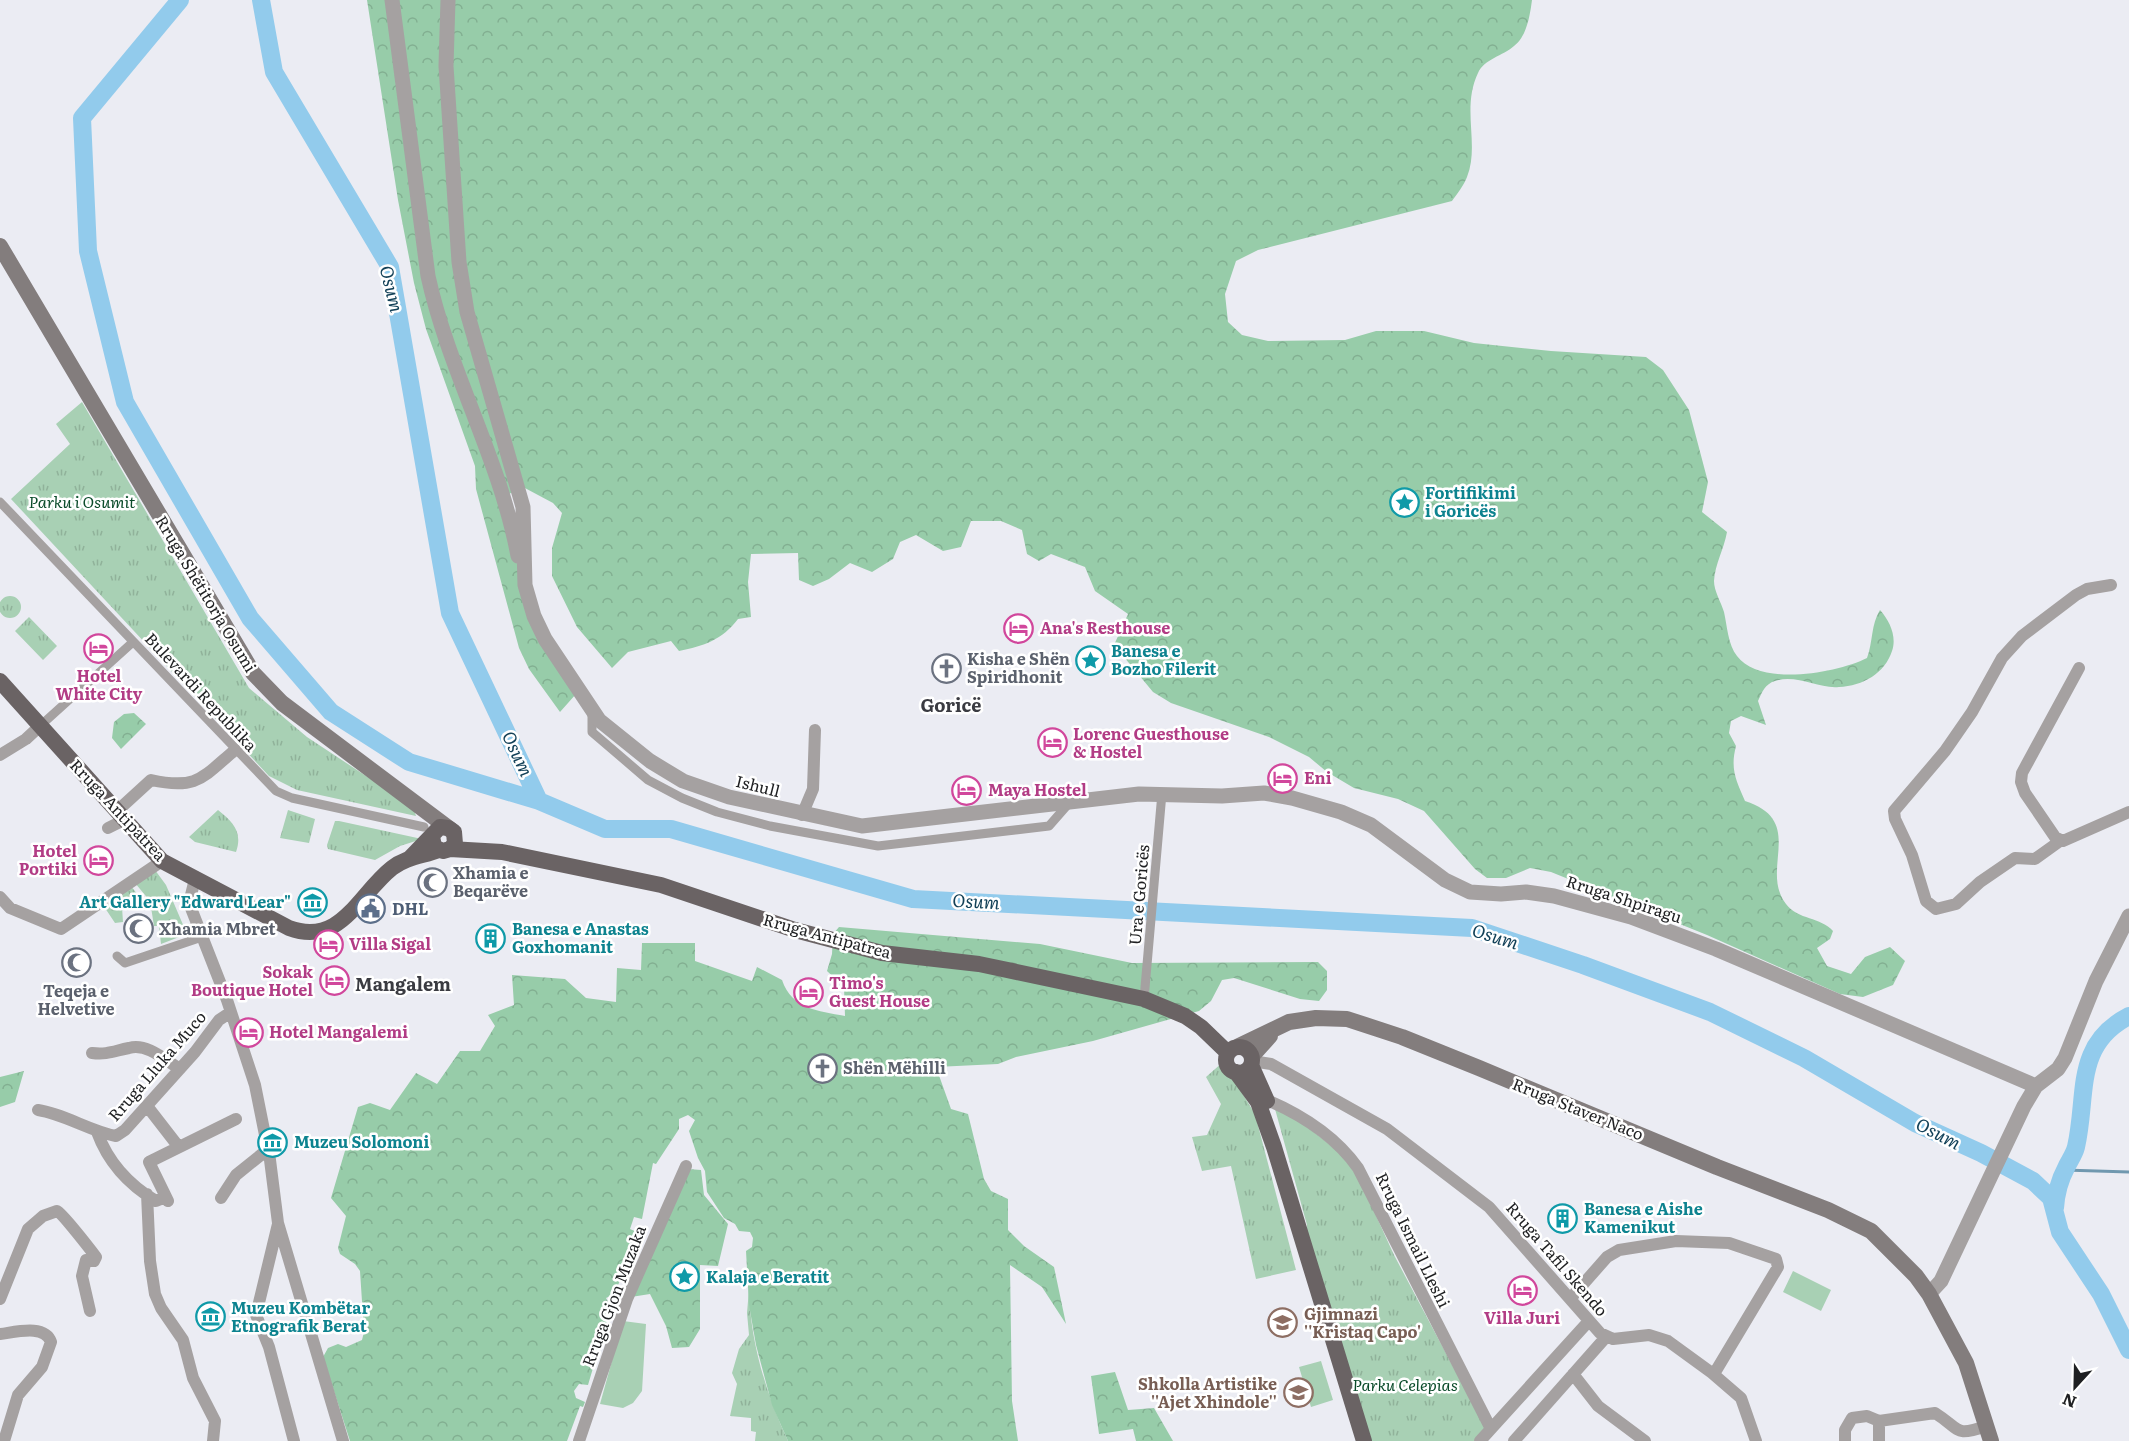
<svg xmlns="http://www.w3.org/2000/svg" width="2129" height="1441" viewBox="0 0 2129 1441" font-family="Literata,serif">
<defs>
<pattern id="grass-tufts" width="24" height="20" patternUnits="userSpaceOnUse" patternTransform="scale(1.5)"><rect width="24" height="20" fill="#a8d0b4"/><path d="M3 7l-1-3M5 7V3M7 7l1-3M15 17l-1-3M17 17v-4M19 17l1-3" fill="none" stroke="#90b29a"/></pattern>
<pattern id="forest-crowns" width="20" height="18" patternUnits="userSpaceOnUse" patternTransform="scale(1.5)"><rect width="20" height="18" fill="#97cca9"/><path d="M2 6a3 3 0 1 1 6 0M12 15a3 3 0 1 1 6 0" fill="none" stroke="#82af91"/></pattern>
</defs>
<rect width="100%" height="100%" fill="#ebecf3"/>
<path fill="url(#grass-tufts)" d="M82 402 249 688 307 737 413 807 416 816 297 790 269 776 11 499 70 444 56 424Z
M-1 607a11 11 0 1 1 22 0a11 11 0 1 1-22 0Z
M29 617 57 646 43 660 15 631Z
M218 810C233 822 243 832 236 852L195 842 189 837Z
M288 810 315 819 309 843 280 838Z
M335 821H339L422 839 400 846 375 860 328 849 327 845Z
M155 870 166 885 187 934 161 944 159 926H154L150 901 135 883Z
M131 886 144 903 122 907 123 922 115 923 103 905Z
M1223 1062 1255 1114 1296 1270 1256 1279 1231 1166 1202 1171 1192 1137 1207 1135 1221 1104 1206 1077Z
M1275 1109 1295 1117 1344 1156 1362 1185 1394 1255 1486 1429 1474 1441H1369L1306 1235 1307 1225Z
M749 1289C750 1341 766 1394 788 1441H755L756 1432 751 1431V1418L730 1416 737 1384 732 1373 739 1349 749 1335 747 1313Z"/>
<path fill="url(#forest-crowns)" d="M367 0H1532C1530 15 1527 36 1514 46 1503 56 1484 59 1478 73 1461 109 1480 144 1467 177 1464 185 1457 194 1452 201L1258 250 1236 261 1225 294 1228 322 1242 335 1268 341 1345 340 1376 331H1424L1474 343 1551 351 1646 357 1663 370 1689 410 1708 482 1702 512 1727 532C1724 549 1715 564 1714 581 1714 591 1721 602 1724 612 1727 625 1728 645 1737 656 1760 687 1837 673 1867 658 1873 642 1871 624 1880 610 1890 621 1897 637 1892 651 1885 673 1863 686 1839 687 1818 689 1797 674 1775 681 1765 684 1762 692 1758 701L1766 725 1741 716 1731 721 1729 733 1736 746C1730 769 1736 780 1745 801 1807 821 1759 869 1786 904 1798 920 1821 917 1833 931L1830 939 1817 948 1827 966 1851 974 1865 957 1890 947 1905 961 1893 985 1863 997 1840 994 1707 935 1551 872 1530 868 1506 878H1487L1475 869 1424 811 1398 799 1354 788 1327 772 1309 757 1269 737 1171 703 1153 692 1114 645 1128 614 1095 591 1085 567 1051 554 1039 561 1027 554 1022 530 1001 521H971L961 547 943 551 916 535 900 542 893 559 872 572 850 563 829 579 813 586 799 580 798 553 751 554 748 582 751 617 738 619C722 640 704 646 679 651L671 641 628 652 612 668 577 627 552 576V548L562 513 553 503 523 487 499 499 516 559 576 694 560 712 529 669 519 648 476 489 475 466 426 329 414 283 398 200Z
M134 713 146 724 121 749 112 738 114 722 124 714Z
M839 927 1040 944 1132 963 1318 962 1327 971V990L1319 1001 1300 999 1234 978 1222 980 1211 1001 1199 1011 1093 1041 1016 1057 998 1064 936 1067 951 1109 968 1114 984 1179 991 1191 1008 1199V1230L1024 1246 1054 1267 1066 1324 1042 1287 1010 1265 1012 1401 1018 1441H788L772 1405 756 1345 749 1305 746 1251 752 1247 753 1238 750 1232 739 1231 735 1224 724 1218 707 1192 705 1171 698 1158 689 1131 695 1120 688 1115 679 1119V1129L656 1164 653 1163 642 1219 634 1217 630 1229 637 1232 615 1294 606 1298 611 1307 588 1385 579 1384 574 1391 576 1398 585 1402 583 1407 580 1406 567 1441H350L323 1357 328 1348 338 1344 346 1347 362 1340 364 1332 360 1271 355 1264 340 1254 338 1248 346 1216 331 1198 358 1107 370 1103 390 1110 416 1073 437 1084 460 1051H480L495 1026 488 1015 514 1005 512 975 565 979 586 998 616 1002 617 968 641 970 642 943H695V961L752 981 757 967 782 980C792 1009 818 1011 845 1016L844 987 827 971 832 954 833 934Z
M24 1071 15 1102 0 1107V1077Z
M688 1169 701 1170 704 1195 728 1224 718 1266 700 1265V1329L689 1347 672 1348 666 1326 650 1294 631 1297Z
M1115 1372 1128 1410 1154 1408 1173 1441H1136L1133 1429 1099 1434 1091 1376Z"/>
<path fill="#a8d0b4" d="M1793 1271 1831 1290 1821 1311 1783 1292Z
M623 1321 646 1324 642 1391 633 1403 623 1408 600 1404Z
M1321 1361 1333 1400 1311 1407 1299 1367Z"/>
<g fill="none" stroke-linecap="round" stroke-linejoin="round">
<path stroke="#7098af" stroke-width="3" d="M2064 1170 2129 1172"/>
<path stroke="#92cbec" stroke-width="18" d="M180 0 82 118 88 251 125 402 250 618 331 712 409 762 539 801
M261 0 274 72 390 267 450 613 539 801 605 829H671L913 899 1472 928 1583 965 1710 1012 1804 1058 1915 1123 1981 1153 2033 1181 2051 1198 2060 1232 2101 1294 2129 1350
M2055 1208C2056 1193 2059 1181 2066 1168 2069 1161 2074 1155 2076 1147 2088 1095 2073 1045 2129 1016"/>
<path stroke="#a5a1a1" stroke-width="9" d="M0 502 276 791 292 798 424 827
M592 713V732L648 780 682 798 717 812 770 826 878 846 1049 826 1070 802
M40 726 133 642
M117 956 125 963 202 937
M1144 999 1162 793"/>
<path stroke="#a5a1a1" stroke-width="12" d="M2079 668 2022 773 2021 782 2025 793 2055 837 2063 841 2129 812
M0 755 26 739 40 726
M116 812 151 780C197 790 202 778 235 750
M802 815 813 789 815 730
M108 828 124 820
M2060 841 2035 859 2015 858 1980 882 1956 904 1936 909 1926 901 1912 855 1895 819 1894 811 1945 751 1972 712 2002 658 2022 636 2076 595 2087 589 2111 585
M195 879 189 903 227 1000 255 1085 270 1160 278 1223 343 1441
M0 897 10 908 61 929 162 861
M92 1053C107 1055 114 1051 129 1048 148 1043 165 1060 180 1069
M1252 1061 1271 1064 1387 1129 1489 1207 1600 1333 1613 1339 1649 1335 1668 1341 1712 1373 1741 1398 1756 1441
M1267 1100C1302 1115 1336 1137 1358 1168L1491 1429
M147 1106 178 1146
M38 1110C65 1114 89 1131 116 1136L125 1130 195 1052 219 1020 231 1012
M97 1132C108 1162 129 1185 156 1201L166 1197
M147 1194 150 1261 155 1294 161 1308 183 1340 193 1378 215 1421 213 1441
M221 1198 236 1175 267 1150
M168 1201 149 1162 236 1119
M278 1224 256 1315 269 1347 294 1441
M0 1299 28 1229 43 1216 57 1211C62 1213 90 1249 96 1257L94 1261 86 1260 82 1276 90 1311
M1570 1299 1607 1257 1619 1250 1676 1241 1729 1243 1776 1259 1778 1267 1714 1374
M0 1334C16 1332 45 1324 51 1342L42 1367 18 1395 4 1441
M1573 1374 1598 1406 1645 1441
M1879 1421 1935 1413C1962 1430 1953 1437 1987 1426
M579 1441 627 1299 686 1166
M1480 1441 1588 1322
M1514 1441 1606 1337
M1845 1441V1430L1852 1418 1867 1416 1879 1421V1441"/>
<path stroke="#a5a1a1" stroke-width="15" d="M392 0 428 276C449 372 500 459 518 556
M448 0 446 66 459 262 467 312 523 507 525 585 534 616 545 639 599 720 650 761 683 781 729 797 862 826 1139 794 1222 796 1264 793 1292 798 1341 812 1371 825 1445 880 1470 892 1501 894 1526 892 1554 896 1631 917 1716 949 2036 1086
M1929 1294 1941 1281 2024 1106 2036 1086 2058 1069 2065 1058 2096 981 2129 916"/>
<path stroke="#837d7d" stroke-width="16" d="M0 246 253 673 282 703 451 830
M1239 1046 1289 1022 1316 1018 1347 1019 1402 1037 1479 1068 1717 1167 1828 1210 1871 1231 1916 1276 1929 1294 1966 1363 1991 1441
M1252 1056 1270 1036"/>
<path stroke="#6a6364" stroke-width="16" d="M0 681 162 861 289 928C341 947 358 895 392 868 406 857 423 856 439 850
M450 849 502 852 661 885 795 930 882 953 979 964 1144 999 1185 1016 1201 1027 1228 1053
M410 858 440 827 448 828 454 832 455 844 450 849 443 851 434 847 432 836
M1226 1060a13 13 0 1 1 26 0a13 13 0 1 1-26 0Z
M1251 1065 1267 1101
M1236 1072 1258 1102 1274 1147 1364 1441"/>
</g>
<defs>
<symbol id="sight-ring" viewBox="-11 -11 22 22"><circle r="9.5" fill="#fff" stroke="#0f9aa8" stroke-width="1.5"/><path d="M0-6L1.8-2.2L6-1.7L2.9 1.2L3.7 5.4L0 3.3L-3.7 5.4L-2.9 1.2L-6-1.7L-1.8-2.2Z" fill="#0f9aa8"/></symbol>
<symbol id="hotel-ring" viewBox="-11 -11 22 22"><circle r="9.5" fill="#fff" stroke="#d1479c" stroke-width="1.5"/><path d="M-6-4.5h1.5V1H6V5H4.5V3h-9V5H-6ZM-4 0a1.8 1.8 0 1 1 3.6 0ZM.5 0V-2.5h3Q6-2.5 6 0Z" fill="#d1479c"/></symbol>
<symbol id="church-ring" viewBox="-11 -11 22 22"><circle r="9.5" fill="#fff" stroke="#6b7280" stroke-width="1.5"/><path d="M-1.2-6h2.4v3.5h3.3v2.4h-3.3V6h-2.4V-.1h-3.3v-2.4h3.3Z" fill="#6b7280"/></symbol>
<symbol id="mosque-ring" viewBox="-11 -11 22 22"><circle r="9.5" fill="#fff" stroke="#6b7280" stroke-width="1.5"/><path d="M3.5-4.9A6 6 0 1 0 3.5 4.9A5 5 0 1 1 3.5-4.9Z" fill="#6b7280"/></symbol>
<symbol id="museum-ring" viewBox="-11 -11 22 22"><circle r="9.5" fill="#fff" stroke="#0f9aa8" stroke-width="1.5"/><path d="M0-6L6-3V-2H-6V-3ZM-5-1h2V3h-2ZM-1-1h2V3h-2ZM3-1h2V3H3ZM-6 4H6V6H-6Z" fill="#0f9aa8"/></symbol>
<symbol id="civic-ring" viewBox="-11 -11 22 22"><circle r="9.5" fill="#fff" stroke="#5c6f8a" stroke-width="1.5"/><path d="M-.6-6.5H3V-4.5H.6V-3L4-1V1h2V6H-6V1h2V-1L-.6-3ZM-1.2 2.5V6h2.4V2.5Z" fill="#5c6f8a"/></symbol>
<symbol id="building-ring" viewBox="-11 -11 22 22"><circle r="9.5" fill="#fff" stroke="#0f9aa8" stroke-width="1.5"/><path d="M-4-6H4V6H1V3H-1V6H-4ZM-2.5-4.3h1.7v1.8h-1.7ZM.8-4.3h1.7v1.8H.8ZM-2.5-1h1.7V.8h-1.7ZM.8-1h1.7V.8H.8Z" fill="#0f9aa8"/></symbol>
<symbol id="school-ring" viewBox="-11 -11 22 22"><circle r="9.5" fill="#fff" stroke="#8d6e63" stroke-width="1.5"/><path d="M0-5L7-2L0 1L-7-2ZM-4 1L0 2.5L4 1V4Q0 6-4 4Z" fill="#8d6e63"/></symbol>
</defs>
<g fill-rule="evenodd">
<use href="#sight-ring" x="1388" y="486" width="33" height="33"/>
<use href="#hotel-ring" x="1002" y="612" width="33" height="33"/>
<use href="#hotel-ring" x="82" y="632" width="33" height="33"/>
<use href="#sight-ring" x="1074" y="644" width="33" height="33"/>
<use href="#church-ring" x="930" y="652" width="33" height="33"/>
<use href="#hotel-ring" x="1036" y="726" width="33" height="33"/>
<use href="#hotel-ring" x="1266" y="762" width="33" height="33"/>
<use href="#hotel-ring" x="950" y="774" width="33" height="33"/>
<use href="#hotel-ring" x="82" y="844" width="33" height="33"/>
<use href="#mosque-ring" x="416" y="866" width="33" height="33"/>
<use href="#museum-ring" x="296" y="886" width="33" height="33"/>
<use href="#civic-ring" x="354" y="892" width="33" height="33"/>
<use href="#mosque-ring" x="122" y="912" width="33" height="33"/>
<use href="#building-ring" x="474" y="922" width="33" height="33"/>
<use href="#hotel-ring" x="312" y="928" width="33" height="33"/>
<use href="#mosque-ring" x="60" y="946" width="33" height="33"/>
<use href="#hotel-ring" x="318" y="964" width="33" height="33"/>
<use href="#hotel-ring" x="792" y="976" width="33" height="33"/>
<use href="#hotel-ring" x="232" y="1016" width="33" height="33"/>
<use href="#church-ring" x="806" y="1052" width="33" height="33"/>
<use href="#museum-ring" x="256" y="1126" width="33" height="33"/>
<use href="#building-ring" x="1546" y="1202" width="33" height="33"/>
<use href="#sight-ring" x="668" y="1260" width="33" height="33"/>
<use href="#hotel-ring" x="1506" y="1274" width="33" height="33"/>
<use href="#museum-ring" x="194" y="1300" width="33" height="33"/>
<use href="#school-ring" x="1266" y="1306" width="33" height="33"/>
<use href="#school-ring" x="1282" y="1376" width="33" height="33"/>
</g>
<g text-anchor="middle" stroke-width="5" stroke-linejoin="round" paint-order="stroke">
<g font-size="16" font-weight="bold" fill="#0d838f" stroke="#fff" text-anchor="start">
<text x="1425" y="499">Fortifikimi<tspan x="1425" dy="18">i Goricës</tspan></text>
<text x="1111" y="657">Banesa e<tspan x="1111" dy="18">Bozho Filerit</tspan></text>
<text x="291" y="908" text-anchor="end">Art Gallery "Edward Lear"</text>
<text x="512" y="935">Banesa e Anastas<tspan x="512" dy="18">Goxhomanit</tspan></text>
<text x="294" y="1148">Muzeu Solomoni</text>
<text x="1584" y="1215">Banesa e Aishe<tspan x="1584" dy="18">Kamenikut</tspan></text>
<text x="706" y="1283">Kalaja e Beratit</text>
<text x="231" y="1314">Muzeu Kombëtar<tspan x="231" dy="18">Etnografik Berat</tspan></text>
</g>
<g font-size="16" font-style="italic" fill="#0a4b2a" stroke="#fff">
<text x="82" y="508">Parku i Osumit</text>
<text x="1405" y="1391">Parku Celepias</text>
</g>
<g font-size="16" fill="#1f2022" stroke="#fff">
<text transform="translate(206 594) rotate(59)" y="6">Rruga Shëtitorja Osumi</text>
<text transform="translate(201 692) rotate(47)" y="6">Bulevardi Republika</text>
<text transform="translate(758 786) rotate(14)" y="6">Ishull</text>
<text transform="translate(118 810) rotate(47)" y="6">Rruga Antipatrea</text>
<text transform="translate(1139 895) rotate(-85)" y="6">Ura e Goricës</text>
<text transform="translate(1624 899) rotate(18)" y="6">Rruga Shpiragu</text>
<text transform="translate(827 936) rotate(15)" y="6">Rruga Antipatrea</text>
<text transform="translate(157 1066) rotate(-49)" y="6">Rruga Lluka Muco</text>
<text transform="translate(1578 1109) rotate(22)" y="6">Rruga Staver Naco</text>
<text transform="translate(1413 1240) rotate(64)" y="6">Rruga Ismail Lleshi</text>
<text transform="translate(1557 1259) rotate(49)" y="6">Rruga Tafil Skendo</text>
<text transform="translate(614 1296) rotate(-69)" y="6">Rruga Gjon Muzaka</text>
</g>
<g font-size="16" font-weight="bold" fill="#b23c85" stroke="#fff" text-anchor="start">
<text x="1040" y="634">Ana's Resthouse</text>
<text x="99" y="682" text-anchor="middle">Hotel<tspan x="99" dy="18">White City</tspan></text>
<text x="1073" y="740">Lorenc Guesthouse<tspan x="1073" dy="18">&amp; Hostel</tspan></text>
<text x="1304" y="784">Eni</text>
<text x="988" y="796">Maya Hostel</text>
<text x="77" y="857" text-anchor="end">Hotel<tspan x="77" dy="18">Portiki</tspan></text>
<text x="349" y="950">Villa Sigal</text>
<text x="313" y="978" text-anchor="end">Sokak<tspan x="313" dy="18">Boutique Hotel</tspan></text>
<text x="829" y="989">Timo's<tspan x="829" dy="18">Guest House</tspan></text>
<text x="269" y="1038">Hotel Mangalemi</text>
<text x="1522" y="1324" text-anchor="middle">Villa Juri</text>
</g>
<g font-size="16" font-weight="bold" fill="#5b616d" stroke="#fff" text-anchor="start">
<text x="967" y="665">Kisha e Shën<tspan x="967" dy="18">Spiridhonit</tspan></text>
<text x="453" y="879">Xhamia e<tspan x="453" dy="18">Beqarëve</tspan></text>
<text x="159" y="935">Xhamia Mbret</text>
<text x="76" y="997" text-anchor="middle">Teqeja e<tspan x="76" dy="18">Helvetive</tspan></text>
<text x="843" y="1074">Shën Mëhilli</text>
</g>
<g font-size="16" font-weight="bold" fill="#4e5e75" stroke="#fff" text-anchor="start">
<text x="392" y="915">DHL</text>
</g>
<g font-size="16" font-weight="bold" fill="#785e54" stroke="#fff" text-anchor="start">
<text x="1304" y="1320">Gjimnazi<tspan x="1304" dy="18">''Kristaq Capo'</tspan></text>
<text x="1277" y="1390" text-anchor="end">Shkolla Artistike<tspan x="1277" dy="18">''Ajet Xhindole''</tspan></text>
</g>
<g font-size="18" font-style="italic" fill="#134158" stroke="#fff">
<text transform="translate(391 289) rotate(76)" y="6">Osum</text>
<text transform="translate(517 754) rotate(65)" y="6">Osum</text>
<text transform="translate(976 902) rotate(3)" y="6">Osum</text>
<text transform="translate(1495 937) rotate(17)" y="6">Osum</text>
<text transform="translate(1938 1134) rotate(27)" y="6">Osum</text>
</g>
<g font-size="18" font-weight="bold" fill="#3a3b41" stroke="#fff">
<text x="951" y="712">Goricë</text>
<text x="403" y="991">Mangalem</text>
</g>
</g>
<g transform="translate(2075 1387) rotate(202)" stroke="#ffffff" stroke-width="4.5" paint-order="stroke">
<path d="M0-4.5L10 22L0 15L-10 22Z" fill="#1f2022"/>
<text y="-9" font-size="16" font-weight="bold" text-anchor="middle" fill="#1f2022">N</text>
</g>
</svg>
